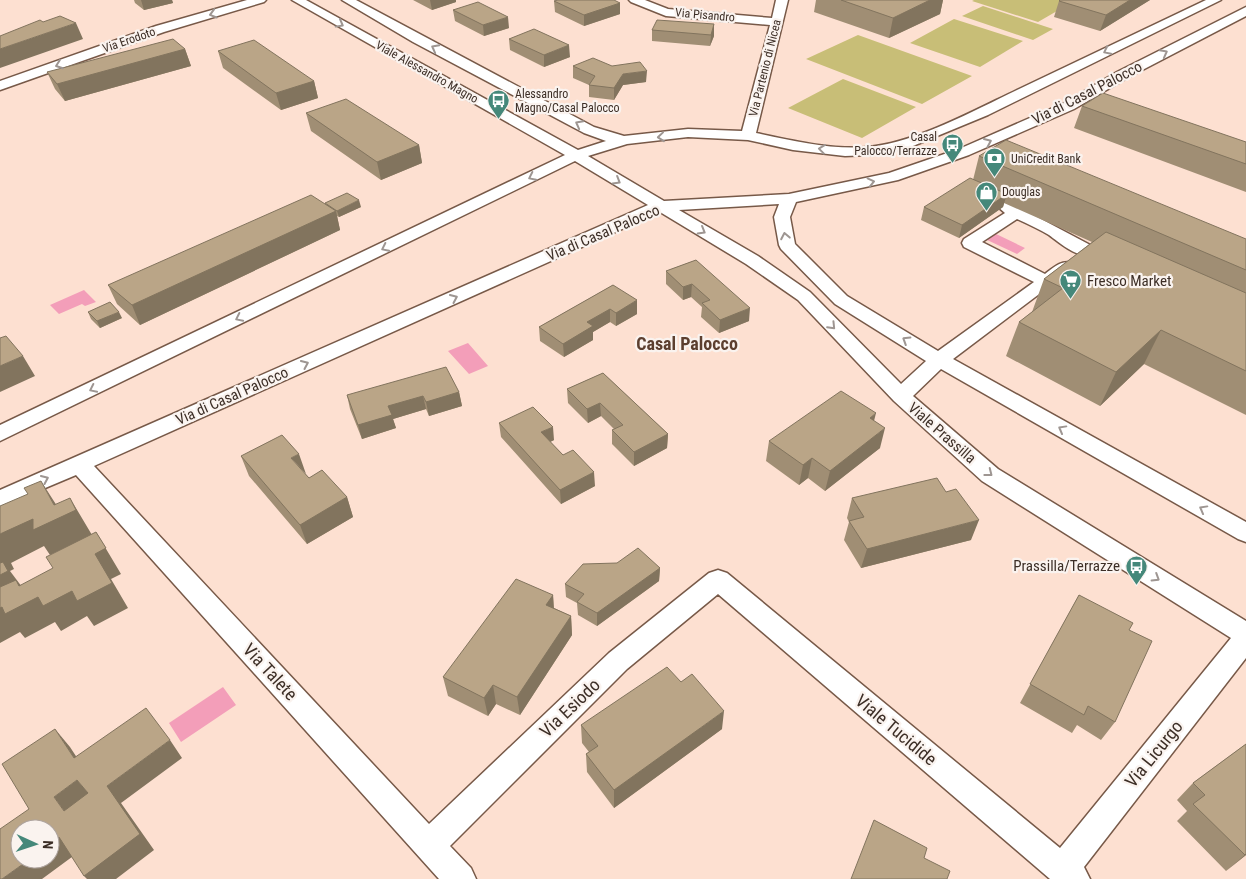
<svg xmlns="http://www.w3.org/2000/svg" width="1246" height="879" viewBox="0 0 1246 879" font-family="'Roboto Condensed',sans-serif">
<rect width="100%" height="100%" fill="#fde0d1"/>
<path fill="#c8be77" d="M974 0H1076L1038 22 972 1Z
M983 6 1053 29 1033 40 962 16Z
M954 19 1023 41 980 67 910 43Z
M858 35 972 76 922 104 806 59Z
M843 79 916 107 862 138 788 108Z"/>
<path fill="#f39eb9" d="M994 233 1025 248 1017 254 985 239Z
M84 290 96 302 85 306 82 304 59 314 50 305Z
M468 343 488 366 469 374 448 351Z
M223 687 236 705 181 742 169 723Z"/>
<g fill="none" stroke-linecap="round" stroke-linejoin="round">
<defs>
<path id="street" d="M247 0H266L264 2 164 32 0 90V81L156 26Z
M292 0H306L578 150 606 141 584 133 413 42 342 0H356L594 127 624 136 688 129 742 131 770 25 666 16 631 2 629 0H645L668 9 772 18 776 0H788L756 133C793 141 831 150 869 147 917 142 973 111 1017 90 1080 60 1143 30 1206 0H1221L988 115 908 148 870 155 845 156 793 150 748 140 688 137 627 144 588 156 664 201 789 194 889 173 959 149 1064 103 1117 72 1246 7V16L1127 78 1074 109 969 155 898 180 796 202 790 217 795 244 847 296 938 351 1034 282 964 247 962 243 964 239 1005 213 997 206 999 203H1011L1094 247 1097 251 1094 255C1078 259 1061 244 1049 235 1039 229 1028 224 1017 219L982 242 1045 274C1054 267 1061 260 1072 263L1075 267 953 359 1246 522V542L1238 539 941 369 913 396 998 469 1246 621V658L1084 867 1090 879H1050L718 594 627 669 450 846 471 868 476 879H439L76 475 0 507V490L648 205 575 161 0 441V425L565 155ZM779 204 774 217 779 245 781 249 835 304 926 361 901 384 810 292 758 256 679 210ZM660 212 746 264 798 300 894 401 982 481 1231 638 1060 848 727 573 718 570 709 573 609 653 429 824 94 466Z"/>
</defs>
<use href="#street" stroke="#775948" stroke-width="3"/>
<use href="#street" fill="#fff" fill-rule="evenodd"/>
</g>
<path fill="#a08e74" d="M134 0H172L173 3 144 10 135 3Z
M413 0H456V2L432 10Z
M816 0H943L940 14 889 38 814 12Z
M1060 0H1150L1100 31 1054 17 1059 1Z
M554 1 620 3V14L584 26 555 12Z
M453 10 509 28 484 36 455 21Z
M714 24V36L710 46 652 41V30Z
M509 39 570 57 544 67 510 50Z
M185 49 191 66 65 101 55 89 47 72Z
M218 51 314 81 318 98 281 110 223 68Z
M573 66 646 82 623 85 614 100 589 97V85L573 78Z
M1082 106 1246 142V192L1074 128Z
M306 113 419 145 422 163 381 180 311 131Z
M979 156 1246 239V415L1144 364 1100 406 1006 356 1019 322 1032 312 1044 279 1092 242 1004 203 1003 207 959 238 921 220 924 207 973 180Z
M325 204 361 207 339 217 337 216 340 230 140 325 117 304 108 285Z
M696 260 749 321 719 333 701 317 702 307 691 297 683 300 666 284V271Z
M613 285 637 314 616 326 610 322 593 332V340L564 357 540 341 539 327Z
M88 312 122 318 100 328 91 319Z
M603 373 668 434 667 448 634 466 612 444V430L614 429 601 416 588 423 568 403 567 389Z
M459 392 462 406 429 416 426 409 393 419 396 428 362 439 350 409 347 395Z
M874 421 880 448 825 491 808 478 799 485 766 461 769 441Z
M499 423 554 440 550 442 595 486 561 504 501 437Z
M241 456 305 474 309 478 347 497 353 517 307 544 249 476Z
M852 498 971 540 861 568 844 540 849 522 847 518Z
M660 568 659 581 597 626 578 615 577 603 566 597 565 584Z
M553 595 554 608 571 616 572 635 520 715 496 704 488 716 448 696 443 677Z
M1079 595 1129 630 1115 722 1101 740 1077 725 1072 733 1020 703Z
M581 725 722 729 614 808 587 772 586 754 589 752 582 743Z
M1246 744V855L1226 871 1177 821 1187 811 1177 800 1193 783Z"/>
<path fill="#82745e" d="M141 0H172L173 3 144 10Z
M430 0H456V2L432 10Z
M930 0H943L940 14 889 38 893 18Z
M1130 0H1150L1100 31 1106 15Z
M620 3V14L584 26V15Z
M508 17 509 28 484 36 483 25Z
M76 23 83 39 0 68V49Z
M714 24V36L710 46 711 35Z
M569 45 570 57 544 67V55Z
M185 49 191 66 65 101 57 84Z
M647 71 646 82 623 85 614 100V88L623 74Z
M314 81 318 98 281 110 276 93Z
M419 145 422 163 381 180 377 162Z
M1007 194 1003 207 959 238 962 225Z
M359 200 361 207 339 217 337 211Z
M336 211 340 230 140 325 132 305Z
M692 284 691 297 683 300V287Z
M637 300V314L616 326V313Z
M750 308 749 321 719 333 720 320Z
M610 309V322L593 332V340L564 357 563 344 587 322Z
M119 312 122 318 100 328 97 321Z
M1161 330 1144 364 1100 406 1116 372Z
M23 356 35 376 0 392V366Z
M459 392 462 406 429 416 426 402Z
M423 396 426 409 393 419 396 428 362 439 358 425 388 406Z
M600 403 601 416 588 423 587 409Z
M876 413 871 433 870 418Z
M553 427 554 440 542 446 541 432Z
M885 428 880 448 825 491 830 471Z
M668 434 667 448 634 466V452Z
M299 454 306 474 291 458Z
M812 458 808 478 799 485 803 465Z
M594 472 595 486 561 504 560 490Z
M41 481 57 506 70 498 92 535 50 555 44 546 11 563 14 569 10 571 22 587 95 554 96 532 121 574 111 579 128 608 94 626 87 616 61 631 55 622 25 638 20 632 0 643V534L54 505Z
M347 497 353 517 307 544 300 525Z
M979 520 971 540 861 568 867 549Z
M660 568 659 581 597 626V613Z
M553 595 554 614 546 605Z
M571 616 572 635 520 715 517 697Z
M493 685 496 704 488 716 484 698Z
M724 711 722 729 614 808V790Z
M55 729 70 747 89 776 74 758Z
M170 740 182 758 121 803 154 850 116 879H87L84 876 107 786Z
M77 780 92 797 64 811 54 797Z
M59 837 76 854 42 879H2L30 859H50V844Z
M1246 854V855L1226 871Z"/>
<path fill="#baa587" stroke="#82745e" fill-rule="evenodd" d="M558 0H614L620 3 584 15 554 1Z
M841 0H930L893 18Z
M1060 0H1130L1106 15 1059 1Z
M478 2 508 17 483 25 453 10Z
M60 16 76 23 0 49V36L40 20 43 22Z
M657 20 714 24 711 35 652 30Z
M534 29 569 45 544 55 509 39Z
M173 39 185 49 57 84 47 72Z
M254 40 314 81 276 93 218 51Z
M593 58 612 66 640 62 647 71 623 74 614 88 589 85 595 76 573 66Z
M1103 93 1246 142V164L1082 106Z
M346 99 419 145 377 162 306 113Z
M1006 140 1246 239V270L979 156Z
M970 178 1007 194 962 225 924 207Z
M347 193 359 200 337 211 325 203Z
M311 195 336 211 132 305 108 285Z
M1106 232 1246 293V371L1161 330 1116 372 1019 322 1063 288 1044 279Z
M696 260 750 308 720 320 702 303 710 300 692 284 683 287 666 271Z
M613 285 637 300 616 313 610 309 587 322 593 326 563 344 539 327Z
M110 302 119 312 97 321 88 312Z
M6 336 23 356 0 366V338Z
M446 367 459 392 426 402 423 396 388 406 392 415 358 425 347 395Z
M603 373 668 434 634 452 612 430 623 425 600 403 587 409 567 389Z
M841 391 876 413 870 418 885 428 830 471 812 458 803 465 769 441Z
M533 407 553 427 541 432 563 455 573 450 594 472 560 490 499 423Z
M282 435 299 454 291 458 309 478 322 470 347 497 300 525 241 456Z
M937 478 946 492 956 489 979 520 867 549 849 521 864 517 852 498Z
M41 481 54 505 70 498 76 510 33 530V519L0 534V506L28 494 24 488Z
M96 532 106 548 95 554 112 583 77 601 72 591 43 606 38 597 5 614 2 607 0 608V587L16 580 19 586 53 568 46 557Z
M638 548 660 568 597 613 577 602 584 594 565 584 583 564 617 563Z
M3 562 8 571 0 575V563Z
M516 579 553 595 546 605 571 616 517 697 493 685 484 698 443 677Z
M1079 595 1133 623 1129 630 1152 641 1115 722 1088 706 1084 715 1030 684Z
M667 667 681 682 692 674 724 711 614 790 586 754 598 746 581 725Z
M146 708 170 740 107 786 140 834 84 876 59 837 50 844V829H20V859H30L2 879H0V829L29 809 2 764 55 729 74 758ZM77 780 88 793 64 811 54 797Z
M1246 744V854L1245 855 1193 804 1205 795 1193 783Z
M874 820 927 848 924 858 950 871 947 879H851Z"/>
<defs><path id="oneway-chevron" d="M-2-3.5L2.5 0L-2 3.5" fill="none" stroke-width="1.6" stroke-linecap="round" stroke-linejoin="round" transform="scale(1.25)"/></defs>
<g stroke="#9e9692">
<use href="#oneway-chevron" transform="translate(213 14) rotate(164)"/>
<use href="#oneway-chevron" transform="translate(340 24) rotate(29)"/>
<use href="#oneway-chevron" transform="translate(435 48) rotate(-152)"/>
<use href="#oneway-chevron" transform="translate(1107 51) rotate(154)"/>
<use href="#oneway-chevron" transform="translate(1164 53) rotate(-28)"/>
<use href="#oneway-chevron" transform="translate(59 65) rotate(160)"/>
<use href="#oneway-chevron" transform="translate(579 124) rotate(-152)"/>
<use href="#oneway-chevron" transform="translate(661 137) rotate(174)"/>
<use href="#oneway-chevron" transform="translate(988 142) rotate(-24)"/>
<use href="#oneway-chevron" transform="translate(822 149) rotate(-173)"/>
<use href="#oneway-chevron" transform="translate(532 177) rotate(154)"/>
<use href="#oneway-chevron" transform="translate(617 181) rotate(31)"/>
<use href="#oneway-chevron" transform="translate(871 182) rotate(-13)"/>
<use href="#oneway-chevron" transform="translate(702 231) rotate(30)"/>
<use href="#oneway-chevron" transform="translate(785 236) rotate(-101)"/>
<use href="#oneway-chevron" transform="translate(385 248) rotate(154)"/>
<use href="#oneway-chevron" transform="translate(454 298) rotate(-24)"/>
<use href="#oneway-chevron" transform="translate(239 318) rotate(154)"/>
<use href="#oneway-chevron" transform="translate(832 326) rotate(46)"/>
<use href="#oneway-chevron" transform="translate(906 340) rotate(-148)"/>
<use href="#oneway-chevron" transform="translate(305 364) rotate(-24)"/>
<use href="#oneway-chevron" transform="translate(93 389) rotate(154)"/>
<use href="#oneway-chevron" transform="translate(1062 429) rotate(-151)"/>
<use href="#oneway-chevron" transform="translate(989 473) rotate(38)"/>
<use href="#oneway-chevron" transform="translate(45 479) rotate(-24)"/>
<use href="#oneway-chevron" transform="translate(1203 509) rotate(-151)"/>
<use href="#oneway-chevron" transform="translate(1156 578) rotate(32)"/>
</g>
<defs>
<symbol id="bus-pin" viewBox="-11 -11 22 30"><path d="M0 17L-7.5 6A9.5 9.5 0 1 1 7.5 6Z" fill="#45887a" stroke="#faf3ef"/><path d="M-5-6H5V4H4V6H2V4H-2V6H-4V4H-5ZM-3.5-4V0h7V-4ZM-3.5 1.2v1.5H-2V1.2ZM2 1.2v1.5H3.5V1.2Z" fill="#fff"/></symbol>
<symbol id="bank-pin" viewBox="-11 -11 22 30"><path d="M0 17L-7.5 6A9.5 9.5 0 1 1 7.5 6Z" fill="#45887a" stroke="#faf3ef"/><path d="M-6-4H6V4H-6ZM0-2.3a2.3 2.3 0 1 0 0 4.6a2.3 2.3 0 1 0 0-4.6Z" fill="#fff"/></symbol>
<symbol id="shop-pin" viewBox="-11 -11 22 30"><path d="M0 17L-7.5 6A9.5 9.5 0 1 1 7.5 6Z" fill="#45887a" stroke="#faf3ef"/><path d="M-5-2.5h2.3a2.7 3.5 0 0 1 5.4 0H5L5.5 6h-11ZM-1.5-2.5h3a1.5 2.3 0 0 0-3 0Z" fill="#fff"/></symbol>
<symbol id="supermarket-pin" viewBox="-11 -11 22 30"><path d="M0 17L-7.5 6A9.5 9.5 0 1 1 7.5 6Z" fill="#45887a" stroke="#faf3ef"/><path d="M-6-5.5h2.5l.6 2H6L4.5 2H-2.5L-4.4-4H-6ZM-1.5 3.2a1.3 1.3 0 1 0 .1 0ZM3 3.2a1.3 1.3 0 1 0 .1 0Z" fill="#fff"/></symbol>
</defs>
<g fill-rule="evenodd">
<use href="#bus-pin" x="486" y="88" width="25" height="34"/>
<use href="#bus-pin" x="940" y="132" width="25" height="34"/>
<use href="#bank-pin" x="982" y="146" width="25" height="34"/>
<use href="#shop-pin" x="974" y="180" width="25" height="34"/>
<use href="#supermarket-pin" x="1058" y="268" width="25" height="34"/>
<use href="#bus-pin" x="1124" y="554" width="25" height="34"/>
</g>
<g text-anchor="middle" stroke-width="4.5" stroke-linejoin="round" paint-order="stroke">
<g font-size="12" fill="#3c2e26" stroke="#faf3ef">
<text transform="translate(705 15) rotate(5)" y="4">Via Pisandro</text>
<text transform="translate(129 40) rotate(-19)" y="4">Via Erodoto</text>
<text transform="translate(765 68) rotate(-76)" y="4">Via Partenio di Nicea</text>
<text transform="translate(427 72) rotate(29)" y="4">Viale Alessandro Magno</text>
</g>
<g font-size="12" fill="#3c2e26" stroke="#faf3ef" text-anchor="start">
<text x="515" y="98">Alessandro<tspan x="515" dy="14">Magno/Casal Palocco</tspan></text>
<text x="937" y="141" text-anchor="end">Casal<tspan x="937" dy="14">Palocco/Terrazze</tspan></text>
<text x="1011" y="163">UniCredit Bank</text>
<text x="1002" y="196">Douglas</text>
</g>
<g font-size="15" fill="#3c2e26" stroke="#faf3ef">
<text transform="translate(1087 93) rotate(-27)" y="5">Via di Casal Palocco</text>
<text transform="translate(603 233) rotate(-23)" y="5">Via di Casal Palocco</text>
<text transform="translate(232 396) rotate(-24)" y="5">Via di Casal Palocco</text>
<text transform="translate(942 433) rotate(41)" y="5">Viale Prassilla</text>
</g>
<g font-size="15" fill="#3c2e26" stroke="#faf3ef" text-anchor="start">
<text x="1087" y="286">Fresco Market</text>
<text x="1120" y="571" text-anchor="end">Prassilla/Terrazze</text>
</g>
<g font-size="18" font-weight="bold" fill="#5c3f2f" stroke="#faf3ef">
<text x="687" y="350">Casal Palocco</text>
</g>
<g font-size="18" fill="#3c2e26" stroke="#faf3ef">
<text transform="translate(270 672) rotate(47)" y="6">Via Talete</text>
<text transform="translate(570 708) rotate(-44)" y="6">Via Esiodo</text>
<text transform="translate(896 730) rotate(40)" y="6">Viale Tucidide</text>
<text transform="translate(1154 754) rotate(-51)" y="6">Via Licurgo</text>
</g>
</g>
<g transform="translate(35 844) rotate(93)"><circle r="24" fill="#faf3ef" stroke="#aea49f"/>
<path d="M0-4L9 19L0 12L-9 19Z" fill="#45887a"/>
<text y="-8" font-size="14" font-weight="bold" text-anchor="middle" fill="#3c2e26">N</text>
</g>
</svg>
